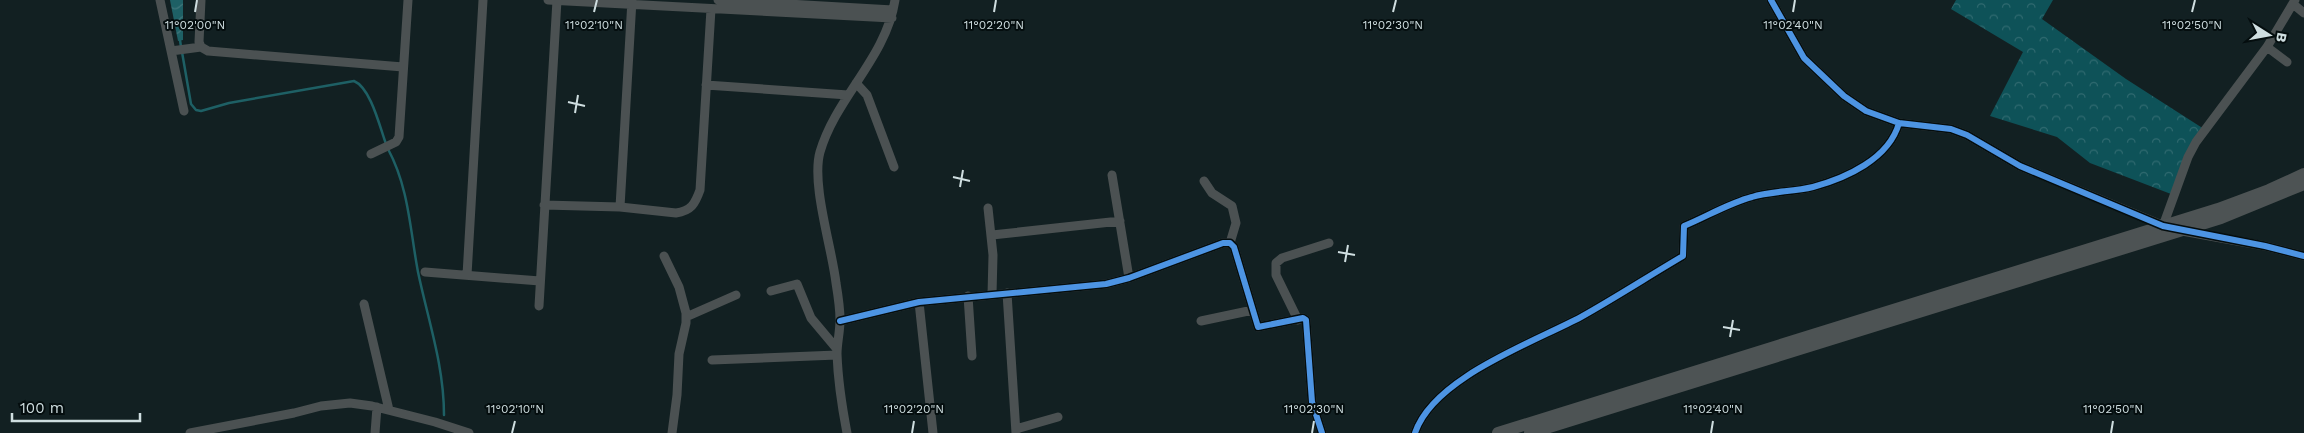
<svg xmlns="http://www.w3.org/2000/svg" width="2304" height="433" viewBox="0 0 2304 433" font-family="'Work Sans',sans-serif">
<defs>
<pattern id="forest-crowns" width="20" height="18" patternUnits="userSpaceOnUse" patternTransform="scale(1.25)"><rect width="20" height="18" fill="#0e5258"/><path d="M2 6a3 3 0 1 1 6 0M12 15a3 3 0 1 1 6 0" fill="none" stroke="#306a70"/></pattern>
<pattern id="water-waves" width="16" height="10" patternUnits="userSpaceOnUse" patternTransform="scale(1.25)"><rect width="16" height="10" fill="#1e6065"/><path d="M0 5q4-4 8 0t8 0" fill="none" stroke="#3e767b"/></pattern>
</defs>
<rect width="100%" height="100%" fill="#122022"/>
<path fill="url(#forest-crowns)" d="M1956 0H2053L2042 19 2126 79 2204 129 2171 194 2090 163 2057 137 1990 116 2023 52 1951 9Z"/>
<path fill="url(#water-waves)" d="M170 0H183V40L178 41Z"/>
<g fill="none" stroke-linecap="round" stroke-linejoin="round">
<path stroke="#1e6065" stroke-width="2.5" d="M180 40 181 47
M182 52 191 104 196 110 201 111 229 103 354 81C371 88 380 128 386 144
M388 149C409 188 410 230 418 272 428 320 444 365 444 415"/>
<path stroke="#4b5152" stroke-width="9" d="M160 0 184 111
M201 0 199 42 201 47 208 51 403 67
M548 0 892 18
M718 0 893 10
M1771 0 1804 58 1844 96 1866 111 1899 123 1951 129 1967 135 2020 166 2164 226
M2293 4 2304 13
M2267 47 2287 62
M171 51 201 47
M856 83 867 95 894 167
M706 85 848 95
M371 154 396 142 399 137 408 0
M1112 175 1129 278
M1204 181 1212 193 1232 206 1236 223 1230 243
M544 205 620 207 632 0
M620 207 676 213C691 211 695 204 700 190L711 9
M988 208 993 255 992 295
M2163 226 2188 157 2196 142 2267 47 2295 0
M2182 231 2265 246 2304 256
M992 235 1120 221
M664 256 679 287 686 313V323L679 354 677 395 672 433
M425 272 540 281
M467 275 483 0
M771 291 797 284 811 318 837 349
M1007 293 1016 433
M968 296 972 356
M919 302 933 433
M364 304 389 410
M539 306 557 0
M686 317 736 295
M1298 320 1276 275V263L1282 258 1329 243
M840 321 919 302 1106 284 1129 278 1223 243H1230L1234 247 1258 327 1303 318 1306 320 1312 402 1322 433
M1201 321 1253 310
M712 360 837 355
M1016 429 1058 417
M190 433 294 413 321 406 350 403 372 406 435 422 469 433
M375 433 377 407
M847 433C842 407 838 381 837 354 837 343 840 332 840 320 840 308 838 295 836 283 832 248 811 184 820 152 836 97 886 58 895 0
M1415 433C1433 378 1532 343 1581 317 1615 298 1649 276 1683 256L1684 226C1706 217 1729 203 1752 197 1771 191 1793 192 1813 187 1846 178 1889 159 1899 123"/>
<path stroke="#4d5354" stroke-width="12" d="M1498 433 2218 209 2269 190 2304 174
M1530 433 2221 218 2304 184"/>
<defs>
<path id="cycleway" d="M1771 0 1804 58 1844 96 1866 111 1899 123 1951 129 1967 135 2020 166 2163 226 2265 246 2304 256
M840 321 919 302 1106 284 1129 278 1223 243H1230L1234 247 1258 327 1303 318 1306 320 1312 402 1322 433
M1415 433C1433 378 1532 343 1581 317 1615 298 1649 276 1683 256L1684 226C1706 217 1729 203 1752 197 1771 191 1793 192 1813 187 1846 178 1889 159 1899 123"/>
</defs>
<use href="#cycleway" stroke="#040d0e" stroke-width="9"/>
<use href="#cycleway" stroke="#4d94e3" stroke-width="6"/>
</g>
<path fill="none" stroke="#cfdee0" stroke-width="2" d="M195 12 197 0M594 12 597 0M994 12 996 0M1393 12 1396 0M1793 12 1795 0M2192 12 2195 0M568 102 585 106M575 113 578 95M953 177 970 181M960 187 963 170M1338 252 1355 255M1345 262 1348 245M1723 327 1740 330M1730 337 1733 320M512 433 515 421M912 433 914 421M1312 433 1314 421M1711 433 1713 421M2111 433 2113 421"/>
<g font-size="12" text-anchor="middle" fill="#cfdee0" stroke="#040d0e" stroke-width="4" stroke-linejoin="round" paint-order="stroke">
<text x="1393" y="29">11°02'30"N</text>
<text x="1793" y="29">11°02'40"N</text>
<text x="195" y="29">11°02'00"N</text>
<text x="594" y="29">11°02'10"N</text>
<text x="994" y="29">11°02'20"N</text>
<text x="2192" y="29">11°02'50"N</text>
<text x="515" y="413">11°02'10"N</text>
<text x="914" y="413">11°02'20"N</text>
<text x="1314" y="413">11°02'30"N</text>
<text x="1713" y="413">11°02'40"N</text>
<text x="2113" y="413">11°02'50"N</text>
</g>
<g transform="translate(2269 35) rotate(101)" stroke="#040d0e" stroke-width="4" paint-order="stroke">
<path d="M0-4L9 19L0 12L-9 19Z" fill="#cfdee0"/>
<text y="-8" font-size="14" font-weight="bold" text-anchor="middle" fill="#cfdee0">B</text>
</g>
<path d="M12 413v8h128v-8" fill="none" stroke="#cfdee0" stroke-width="2.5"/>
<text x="20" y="413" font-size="15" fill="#cfdee0" stroke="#040d0e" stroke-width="4" paint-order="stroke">100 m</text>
</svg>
